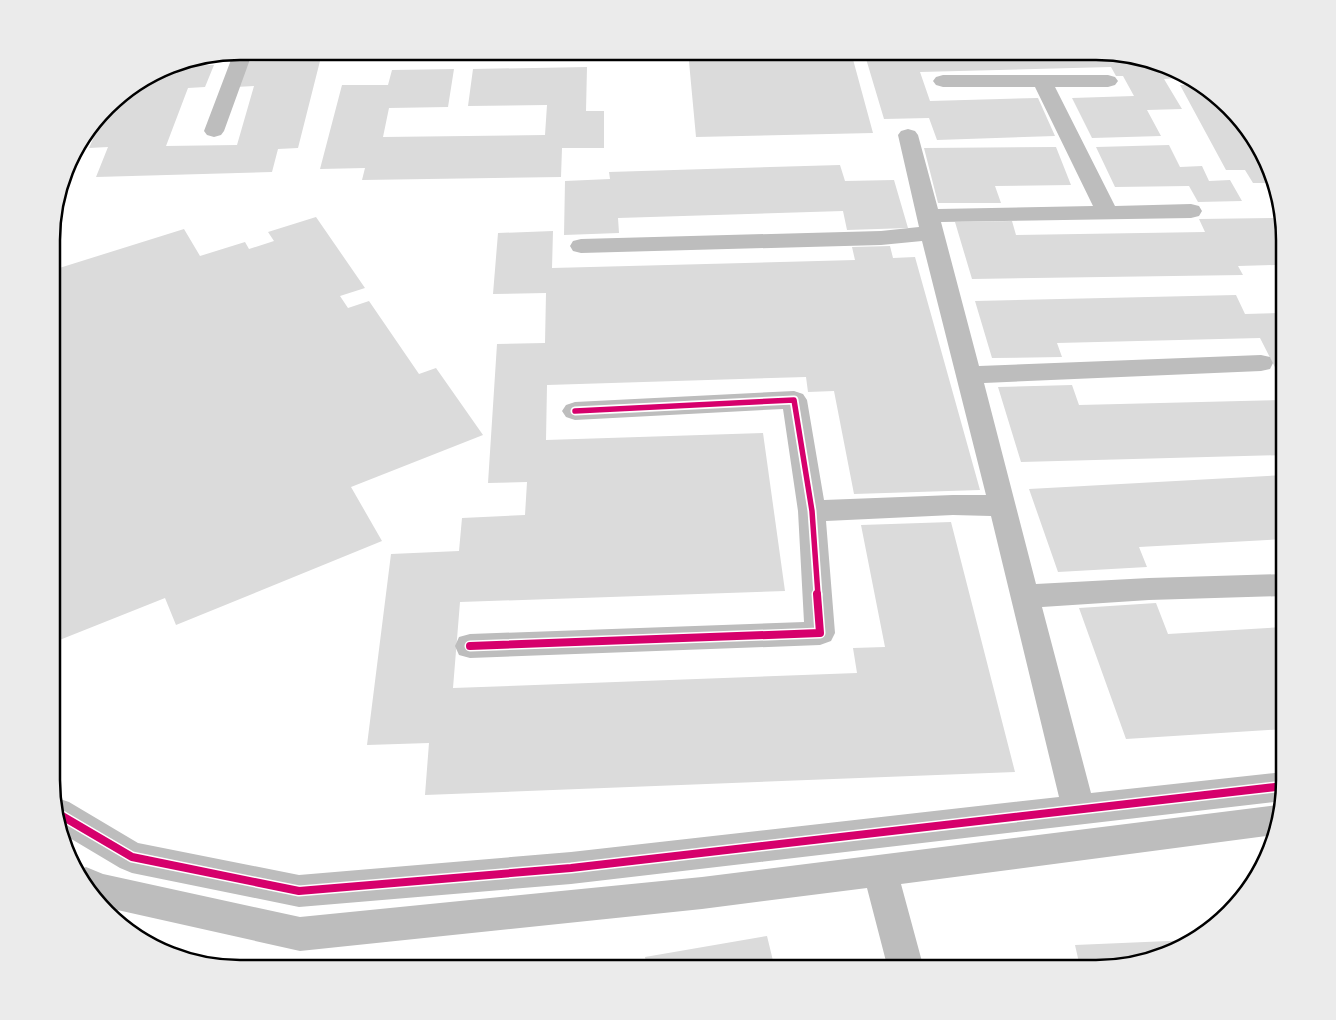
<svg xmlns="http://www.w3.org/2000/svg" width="1336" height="1020" viewBox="0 0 1336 1020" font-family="'Work Sans',sans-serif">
<rect width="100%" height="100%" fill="#fff"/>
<path fill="#dbdbdb" d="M688 51 851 52 873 133 696 137Z
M864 52H1108L1170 67 1177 78 1164 79 1182 109 1147 110 1161 136 1092 138 1072 98 1134 96 1123 76H1116L1111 67 920 72 930 101 1038 98 1055 136 937 140 929 118 884 119Z
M320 61 298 148 278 149 272 172 96 177 108 147 89 148 106 110 116 98 171 66 214 65 205 87 188 88 166 146 237 145 254 86 236 87 244 62Z
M587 67 586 111H604V148H562L561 177 362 180 365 168 320 169 342 85H388L392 70 454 69 448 107 389 108 383 137 545 135 547 105 468 106 473 69Z
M1180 85H1199L1220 98 1265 157 1271 183H1253L1245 170H1226Z
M1169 145 1180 167 1202 166 1209 181 1230 180 1242 201 1198 202 1189 186 1115 187 1096 147Z
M1056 147 1071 185 995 186 1001 203H938L924 148Z
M840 165 845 181 894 180 908 228 847 230 843 211 618 218 619 233 564 235 565 181 610 179 609 172Z
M316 217 365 288 340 296 348 308 369 301 419 374 436 368 483 435 351 487 382 541 176 625 165 598 52 643 53 270 184 229 200 256 245 242 249 249 274 241 268 232Z
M1280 218 1285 240V284L1275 265 1238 266 1243 275 972 279 955 222 1012 221 1016 235 1205 232 1199 219Z
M553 231 552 268 855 260 852 247 890 246 893 258 915 257 980 490 854 494 834 391 808 392 806 377 547 385 546 440 763 433 785 591 460 602 453 688 857 673 853 648 885 647 861 525 951 522 1015 772 425 795 429 743 367 745 391 554 459 551 462 518 525 515 527 482 488 483 497 344 545 343 546 293 493 294 498 233Z
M1236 295 1245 314 1280 313 1285 322V387L1260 338 1057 343 1062 357 992 358 975 301Z
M1072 385 1079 405 1285 400V455L1021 462 998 387Z
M1285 475V539L1139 547 1147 567 1058 572 1029 489Z
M1156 603 1168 634 1284 627V729L1126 739 1079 608Z
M767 936 775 969H647L645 957Z
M1192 940 1179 949 1096 969H1077L1080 967 1075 945Z
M615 964 616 969H590V967Z"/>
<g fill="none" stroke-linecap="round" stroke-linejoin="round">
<path fill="#bdbdbd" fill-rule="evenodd" d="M253 51 224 131 221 135 214 137 207 135 204 131 234 52Z
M943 75H1108L1115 77 1118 81 1115 85 1108 87H1055L1115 206 1191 204 1199 206 1202 211 1199 216 1191 218 941 222 979 366 1261 355 1270 357 1273 363 1270 369 1261 371 984 383 1036 584 1149 578 1284 574V596L1149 600 1042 607 1091 793 1284 772 1282 801 571 884 299 907 132 873 120 868 63 834 54 799 57 798 69 802 138 843 299 875 571 852 1059 797 991 516 953 515 826 521 835 633 831 641 820 645 470 658 459 655 455 646 459 637 470 634 804 622 798 511 783 409 575 420 566 417 562 411 566 405 575 402 794 391 803 394 807 400 824 500 953 495H986L922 241 881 245 581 253 573 251 570 246 573 241 581 239 881 231 919 227 898 135 901 131 908 129 915 131 918 135 938 209 1093 206 1035 87H943L936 85 933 81 936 77Z
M1278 805 1281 806 1274 835 901 884 924 969H888L867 888 702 909 300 951 104 907 76 871 86 867 103 874 300 917 702 877Z"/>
<defs>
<path id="cycleway-far1" d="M575 411 794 400 812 511 818 595"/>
<path id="cycleway" d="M470 646 820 633 817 594
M57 813 132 857 299 891 571 868 1284 786"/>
</defs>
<use href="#cycleway-far1" stroke="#fff" stroke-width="9"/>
<use href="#cycleway" stroke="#fff" stroke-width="11"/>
<use href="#cycleway-far1" stroke="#d6006c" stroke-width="5.5"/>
<use href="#cycleway" stroke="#d6006c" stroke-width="8"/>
</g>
<path d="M0 0H1336V1020H0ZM240 60H1096A180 180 0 0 1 1276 240V780A180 180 0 0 1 1096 960H240A180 180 0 0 1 60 780V240A180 180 0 0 1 240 60Z" fill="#ebebeb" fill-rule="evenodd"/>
<path fill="none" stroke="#000" stroke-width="2.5" d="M240 60H1096A180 180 0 0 1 1276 240V780A180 180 0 0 1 1096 960H240A180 180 0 0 1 60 780V240A180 180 0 0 1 240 60Z"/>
</svg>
